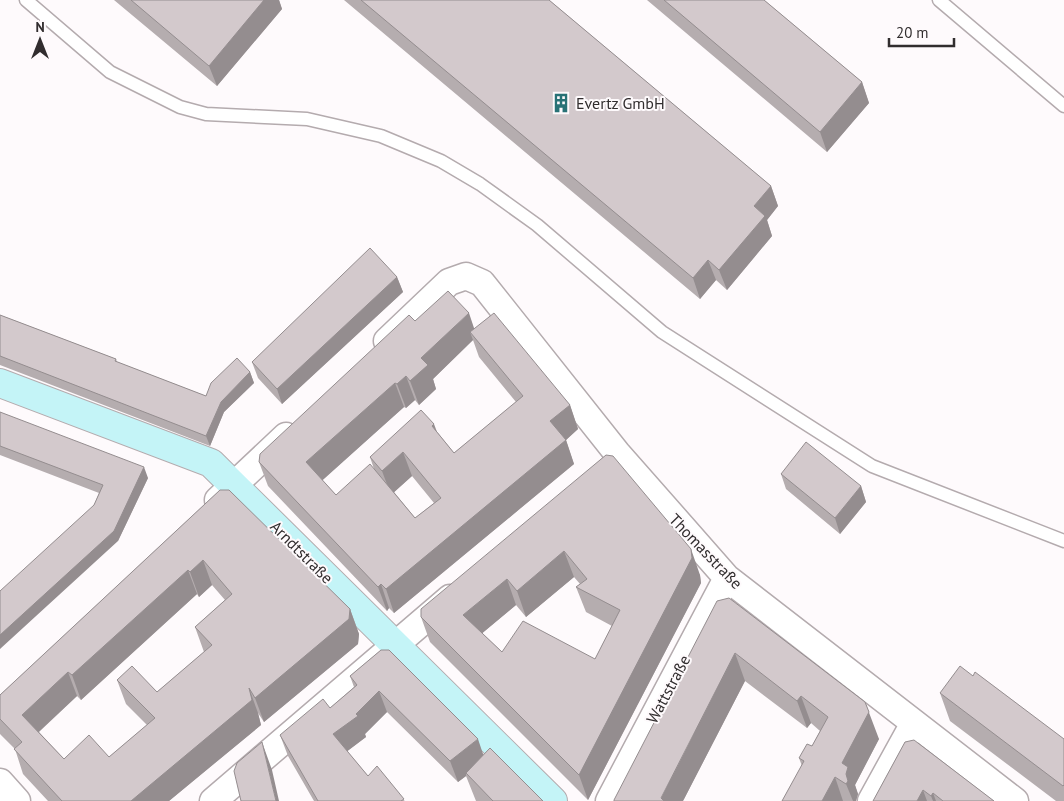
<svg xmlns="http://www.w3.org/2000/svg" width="1064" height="801" viewBox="0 0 1064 801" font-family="'PT Sans',sans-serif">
<rect width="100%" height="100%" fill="#fefafc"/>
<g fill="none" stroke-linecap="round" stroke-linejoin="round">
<defs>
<path id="lane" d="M26 0 110 72 180 107 206 114 307 119 381 136 441 161 480 184 537 225 662 332 872 466 1064 541
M939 0 1064 106"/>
<path id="street" d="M387 341 449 282 466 276 482 283 617 453 727 578 1015 801
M218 500 286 436
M0 782 17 801
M213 801 450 598
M609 801 727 578
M871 801 914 723"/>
<path id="secondary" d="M0 383 211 463 553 801"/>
</defs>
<use href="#lane" stroke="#b4abae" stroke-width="15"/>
<use href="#street" stroke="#b4abae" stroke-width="29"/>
<use href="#secondary" stroke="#b4abae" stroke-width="30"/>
<use href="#lane" stroke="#fff" stroke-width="12"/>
<use href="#street" stroke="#fff" stroke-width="26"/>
<use href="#secondary" stroke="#c4f4f7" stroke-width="28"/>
</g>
<path fill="#b5adaf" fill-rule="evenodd" d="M114 0H279L282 9 217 86Z
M344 0H549L771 186 778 206 767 220 772 236 727 290 716 280 700 299Z
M647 0H764L862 82 869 103 827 152Z
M397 277 403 292 282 404 258 378 252 362Z
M0 315 116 359 117 362 206 396 250 372 254 383 224 412 210 446 0 365Z
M415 321 475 329 570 405 578 429 566 440 574 464 394 613 389 608 387 611 268 486 259 462ZM473 340 479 357 516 402 454 453 438 433 370 457 374 469 336 495 322 480 404 407 406 408 415 400 419 405 436 389 433 379ZM412 476 434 503 415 518 394 492Z
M0 412 148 478 118 541 94 505 99 493 0 455Z
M606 455 700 575 701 583 588 800 430 642 421 617ZM574 577 580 584 576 587 586 612 612 626 595 659 502 652 482 633 516 605 526 617Z
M781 474 861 486 866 502 840 534 786 489Z
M220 490 350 609 359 634 358 644 264 722 258 713 261 725 169 801H48L23 774 15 749 0 734V695ZM212 585 225 600 195 627 204 652 157 692 117 680 126 704 147 725 109 757 64 759 39 732 77 696 81 700 197 594 199 597Z
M717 601 879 739 855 785 858 794 856 801H782L802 766 799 758 812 746 820 731 811 723 807 728 745 681 683 801Z
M381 650 484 755 543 801H476L466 776 458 782 387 712 365 734 366 737 347 751 368 776 405 801H314L288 756 280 735 330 708 354 687 350 676Z
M940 693 1064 739V801H1056L950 721Z
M905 742 994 801H873Z"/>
<path fill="#948d8f" d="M264 0H279L282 9 217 86 209 66Z
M862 82 869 103 827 152 820 132Z
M771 186 778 206 767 220 772 236 727 290 719 270 754 206Z
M708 260 716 280 700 299 693 278Z
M397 277 403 292 282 404 277 389Z
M469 313 477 337 470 332 473 340 433 379 436 389 419 405 410 381 421 358Z
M250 372 254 383 224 412 210 446 206 436 221 402Z
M406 376 415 400 406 408 397 384Z
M395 383 404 407 315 487 306 462Z
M570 405 578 429 566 440 574 464 394 613 386 589 550 421Z
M434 424 443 448 432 426Z
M403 452 412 476 391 495 382 471Z
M144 467 148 478 118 541 0 649V635Z
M861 486 866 502 840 534 835 518Z
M691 549 700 575 701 583 588 800 579 775Z
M564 551 574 577 526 617 517 591Z
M203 560 212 585 199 597 190 572Z
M188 570 197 594 81 700 72 675Z
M507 579 516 605 473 641 463 615Z
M381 584 389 608 387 611 378 587Z
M350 609 359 634 358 644 264 722 255 698Z
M735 653 745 681 683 801H662L661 798Z
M68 672 77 696 31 739 22 715Z
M249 688 258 713 261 725 169 801H131Z
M379 691 387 712 365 734 366 737 341 756 333 734 356 714Z
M801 696 811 723 807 728 797 701Z
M865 702 879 739 855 785 858 794 856 801H853L846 784 842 763Z
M478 739 485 760 466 773V776L458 782 450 761Z
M262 742 272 770 279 801H276Z
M835 777 843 801H822Z
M923 790 927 801H917Z
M933 793 936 801H933L931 796Z"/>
<path fill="#d3c9cc" stroke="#948d8f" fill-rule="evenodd" d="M131 0H264L209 66Z
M361 0H549L771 186 754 206 765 216 719 270 708 260 693 278Z
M664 0H764L862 82 820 132Z
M370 248 397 277 277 389 252 362Z
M448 291 469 313 421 358 428 365 410 381 406 376 397 384 395 383 306 462 336 495 370 464 415 518 441 498 403 452 382 471 370 457 421 410 434 424 432 426 454 453 523 396 470 332 494 313 570 405 550 421 566 440 386 589 381 584 378 587 259 462 260 454 409 315 415 321Z
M0 315 116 359 115 361 206 396 211 383 237 358 250 372 221 402 206 436 0 356Z
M0 412 144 467 114 531 0 635V591L94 505 103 485 0 446Z
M806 442 861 486 835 518 781 474Z
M606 455 613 456 691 549 692 558 579 775 421 617V609ZM564 551 587 579 576 587 620 610 595 659 523 621 502 652 463 615 507 579 517 591Z
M220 490H229L350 609 349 619 255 698 249 688 252 700 131 801H62L14 749 22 742 0 719V695ZM203 560 232 594 195 627 212 645 157 692 132 666 117 680 155 718 109 757 89 735 64 759 22 715 68 672 72 675 188 570 190 572Z
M729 598 865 702 869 712 842 763 848 767 846 774 848 781 846 784 835 777 822 801H782L804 761 799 758 807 744 812 746 828 717 801 696 797 701 735 653 661 798 664 801H614V800L717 601Z
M381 650H389L478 739 450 761 379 691 356 714 358 716 333 734 368 776 377 766 404 799 401 801H318L280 735 323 699 330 708 357 685 350 676Z
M960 666 973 676 975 672 1064 739V785L1063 786 940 693Z
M914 740 994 801H943L933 793 931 796 923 790 917 801H873L905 742Z
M262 742 276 801H241L234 771 237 763Z
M490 748 543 801H493L466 773Z"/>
<defs>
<symbol id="building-bare" viewBox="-9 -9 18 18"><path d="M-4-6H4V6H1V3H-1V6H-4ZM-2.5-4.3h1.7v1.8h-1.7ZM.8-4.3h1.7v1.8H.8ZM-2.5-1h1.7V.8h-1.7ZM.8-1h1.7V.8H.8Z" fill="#287276" stroke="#fefafc" stroke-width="2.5" paint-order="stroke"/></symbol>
</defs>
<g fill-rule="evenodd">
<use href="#building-bare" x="547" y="89" width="28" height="28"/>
</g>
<g text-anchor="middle" stroke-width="4" stroke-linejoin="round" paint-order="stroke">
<g font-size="16" fill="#312d2e" stroke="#fefafc" text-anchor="start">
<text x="576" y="109">Evertz GmbH</text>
</g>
<g font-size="16" fill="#312d2e" stroke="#fefafc">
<text transform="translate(706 551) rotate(46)" y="6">Thomasstraße</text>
<text transform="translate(302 552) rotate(45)" y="6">Arndtstraße</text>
<text transform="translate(668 689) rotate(-62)" y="6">Wattstraße</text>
</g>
</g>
<g transform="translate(40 40)" stroke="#fefafc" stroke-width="4" paint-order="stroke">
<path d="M0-4L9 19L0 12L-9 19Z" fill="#312d2e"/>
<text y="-8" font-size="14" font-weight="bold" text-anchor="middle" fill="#312d2e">N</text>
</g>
<path d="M889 38v8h65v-8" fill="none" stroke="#312d2e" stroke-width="2.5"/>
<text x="896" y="38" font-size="15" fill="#312d2e" stroke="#fefafc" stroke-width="4" paint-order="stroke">20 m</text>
</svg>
